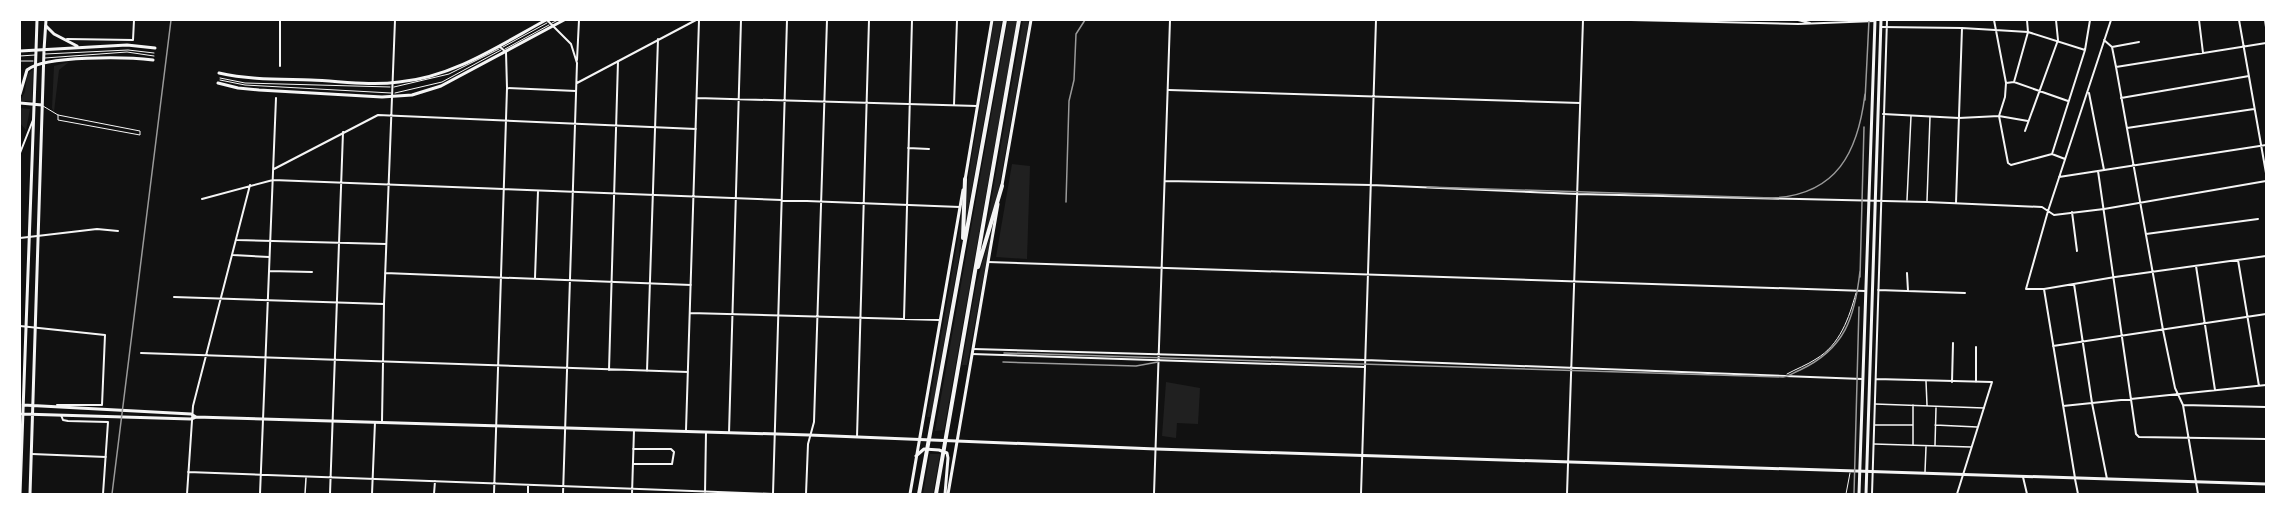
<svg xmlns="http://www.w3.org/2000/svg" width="2286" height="514" viewBox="0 0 2286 514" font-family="'Sofia Sans Condensed',sans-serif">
<rect width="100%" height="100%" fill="#111"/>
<path fill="#202020" d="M994 20H1002L965 226 968 180Z
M1008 20H1017L944 430 935 431Z
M1023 20H1029L999 188 985 236Z
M69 62 59 70 54 112 52 108 54 66Z
M33 69 32 101H20L25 92 27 75Z
M20 108 30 109 26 130 20 123Z
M1012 164 1030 166 1027 259 996 257Z
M962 215 959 257 931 417H927Z
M993 226 967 365H962L976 285Z
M1166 382 1200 388 1198 424 1177 423 1176 438 1162 436Z
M930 454H940L933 494H923Z"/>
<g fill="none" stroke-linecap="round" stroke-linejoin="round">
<path stroke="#f5f5f5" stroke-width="1" d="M552 23 558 20
M503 47 547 23
M505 49 549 25
M45 54 128 50 154 53
M20 56 35 55
M45 58 127 52 154 56
M20 61H33
M220 78 245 83 390 87
M220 80 245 85 391 93
M394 87 449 74 499 49
M395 93 442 82 501 50
M43 106 58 115 140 131V135L58 120V115
M1787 374C1796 369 1807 365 1816 359 1840 345 1849 318 1856 293
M1846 494 1850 473"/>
<path stroke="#f5f5f5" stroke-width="1.5" d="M1907 200 1911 116
M1927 201 1930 117
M1926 381 1927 405
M1875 404 1984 408
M1875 425H1912
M1935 425 1977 427
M1874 444 1971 447
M1913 444V405
M1935 445 1936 408
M1925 472 1926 447
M305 494 306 478"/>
<path stroke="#f5f5f5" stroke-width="2" d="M280 20V66
M547 20 571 44 577 63 563 494
M1631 20 1798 24 1875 21
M1798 20 1810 23
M1994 20 2006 83 2005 97 1999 116 2008 163 2011 165 2052 154 2065 159
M2111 20 2048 211 2026 289H2044L2115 277 2266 256
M2199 20 2203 53
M2239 20 2266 173
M2265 20 2266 27
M1881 27 1962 28 2028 32 2085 50
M67 39 133 40 134 20
M2104 40 2112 47 2116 67 2163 330 2175 388 2183 405 2198 494
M2112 47 2139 42
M577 60 579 20
M2116 67 2266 43
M2014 82 2068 101
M577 83 696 20
M2006 83 2014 82 2028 32 2027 20
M507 88 576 91
M1169 90 1580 103
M2089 93 2104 170
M697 98 977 106
M2121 98 2249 76
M954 105 957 20
M1883 114 1959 118 1999 116 2028 121
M2127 128 2254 109
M2025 131 2058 40 2056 20
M908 148 929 149
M20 153 33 120
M2052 154 2085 50 2090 20
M274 169 378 115 696 129
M2098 171 2136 434 2139 437 2266 439
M2059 177 2266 145
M1165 181 1371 185 1577 194 1927 202 2042 207 2054 215 2104 209 2266 181
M202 199 273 180 960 207
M1956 203 1962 28
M2072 212 2077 251
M2146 234 2258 219
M20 238 97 229 118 231
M237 240 386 244
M233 255 269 257
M2238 260 2259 386
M988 262 1865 291
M2196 266 2215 390
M269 271 312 272
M385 273 691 285
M1907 273 1908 291
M535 278 538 191
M2074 284 2092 403 2107 479
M2044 289 2075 478
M1878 290 1965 293
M174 297 384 304
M690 313 939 320
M904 319 912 20
M20 326 105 335 102 405H57
M2053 346 2266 314
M973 349 1365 360 1862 379
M141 353 688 372
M972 354 1365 367
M609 370 618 61
M647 371 658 39
M1876 379 1992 382 1957 494
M1952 382 1953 343
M1976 382V347
M2183 405 2266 407
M2063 406 2266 385
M61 415 63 420 68 421 108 422 103 494
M382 421 384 304 395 20
M686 430 699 20
M729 433 741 20
M857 437 869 20
M32 454 106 457
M633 464H672L674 452 671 449H633
M188 472 773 494
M2023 477 2027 494
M187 494 193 406 250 185
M260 494 276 98
M330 494 343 132
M372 494 375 422
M434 494 435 481
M494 494 507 88 506 52 500 47
M528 494V485
M632 494 634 430
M705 494 706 432
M773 494 787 20
M806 494 808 444 814 422 827 20
M1154 494 1170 20
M1361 494 1376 20
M1567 494 1583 20
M1872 494 1887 20"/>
<path stroke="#f5f5f5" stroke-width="2" d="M2075 479 2078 494"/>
<path stroke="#f5f5f5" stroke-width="3" d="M44 50 46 20
M36 51 37 20
M965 180 992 20
M1002 185 1031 20
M916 456 924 449 939 450 947 453 948 458 945 494
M910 494 963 190
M948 494 998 204
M1859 494 1875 20
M1866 494 1881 20"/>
<path stroke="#f5f5f5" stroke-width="3" d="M46 26 54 34 77 46
M20 51 127 45 155 48
M219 73C250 80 281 79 311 80 340 81 370 86 399 82 453 77 500 45 546 20
M218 83 238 88 259 90 382 97 412 95 441 86 564 20
M20 94 27 70C45 55 128 57 153 60
M20 103 42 105
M23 405 191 414 196 417
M22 414 191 419 196 417 809 435 1156 449 2266 484
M20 494 36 51
M30 494 44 50"/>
<path stroke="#f5f5f5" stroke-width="4" d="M963 238 965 179
M978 267 1002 186
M919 494 1005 20
M936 494 1019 20"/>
<path stroke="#9a9a9a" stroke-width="1.5" d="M1727 20H1791
M1865 100 1869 20
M1427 187 1772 198C1837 195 1858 152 1865 94
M1066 202 1069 101 1074 80 1076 34 1085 20
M1860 277 1864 127
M1004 353 1783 377C1790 376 1794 372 1800 370 1845 349 1855 317 1860 271
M1003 362 1136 366 1158 362
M112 494 171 20
M1854 494 1859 307"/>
</g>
<rect width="2286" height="514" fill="none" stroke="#ffffff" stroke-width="42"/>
</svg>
